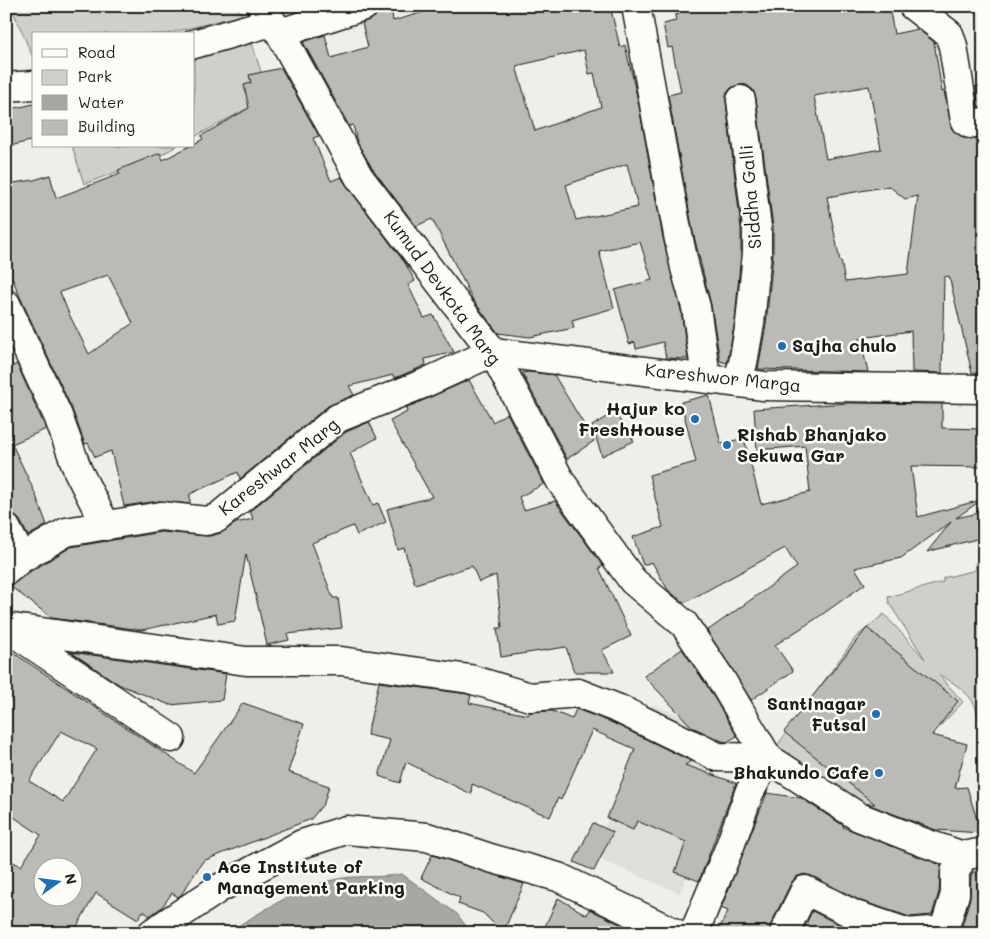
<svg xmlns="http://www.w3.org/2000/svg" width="990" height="939" viewBox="0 0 990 939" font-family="Mali,sans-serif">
<rect width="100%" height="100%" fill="#f0eeea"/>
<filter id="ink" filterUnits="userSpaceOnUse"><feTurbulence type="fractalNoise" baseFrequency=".02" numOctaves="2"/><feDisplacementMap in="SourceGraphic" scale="10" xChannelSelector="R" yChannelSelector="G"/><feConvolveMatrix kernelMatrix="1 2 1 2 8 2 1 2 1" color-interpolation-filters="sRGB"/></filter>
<g filter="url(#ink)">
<path fill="#e0deda" d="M652 704 729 736 704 794 709 816 680 893 593 857Z"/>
<path fill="#d0cfcc" stroke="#767674" d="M11 6H237L242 15 166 34H34V60Z
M249 34 269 97 194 137V53Z
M72 146H177L157 157 84 184Z
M984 561V728C978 723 978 714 975 706 970 693 952 681 939 675L963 702 941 725 904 769 870 821 774 750 856 637 884 614 925 659 889 603 888 597 943 582V578L976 570 975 563Z"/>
<path fill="#a8a7a3" stroke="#706f6d" d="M402 874 457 914 471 933H226C259 914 296 888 333 880 356 874 379 879 402 874Z"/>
<path fill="#bbbab6" stroke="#1c1c1c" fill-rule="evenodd" d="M379 6H391L393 21 445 6H610L620 47 625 45 638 101 663 238 681 310 688 359 666 358 663 342 636 349 635 342 629 344 615 290 652 280 640 242 599 251 614 308 572 320 574 328 530 337 498 333 473 300 432 219 416 226 372 168 357 142 353 125 349 126 303 42 325 35 331 58 368 47 362 23 375 17ZM584 50 589 74 594 73 601 107 535 131 516 66ZM627 164 638 207 576 220 566 185Z
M677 6H889L894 34 918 29 934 42 942 92 944 91 952 129 963 138 972 139 984 138V373H972L949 276 944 277 942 373 912 372 911 331 860 338 868 372 758 369 766 325 773 255V227L756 98 753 90 747 85 740 84 731 88 726 94V102L741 228V252L735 321 728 359 727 363 720 361 711 305 693 232 668 95 681 92 672 47 668 48 663 24 676 21 675 15 679 14ZM869 86 881 149 826 159 814 96ZM889 186 905 199 918 196 908 274 845 282 841 261H840L827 197Z
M281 68 319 136 313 138 331 181 341 177 347 186 405 263 415 281 408 285 424 318 433 315 454 352 425 359 426 365 395 378 393 375 349 386 354 395 328 406 240 479 238 472 190 494V504L159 501 124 506 111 451 95 457 88 443 85 444 72 409 20 297 11 275H10L6 263V184L34 180 50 175 56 198 120 174 118 170 160 153 163 160 190 146H194V144L203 139 201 136 249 108 244 85 251 83 249 75ZM108 275 133 323 89 354 69 314 60 292Z
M984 85V107H979L975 87Z
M34 104V140L6 147V110Z
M17 364 46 429 12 444 35 493 47 525 28 536 20 520 14 515 6 512V369Z
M528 372 554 375 594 441 567 459 522 373Z
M469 380 493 422 507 413 544 484 519 497 524 510 555 501 603 566 599 568 631 636 602 650 614 672H574L566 647 501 657 497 628H502L496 575 479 582 472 566 415 584 404 548 398 550 387 509 432 497 390 421 407 412 406 408Z
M709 395 721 444 744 438 761 504 810 492 805 446 757 450 754 409 848 403 942 404V428L984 429V467L911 466 918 517 977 501V503L956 518 984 512V537L927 552 951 522 901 558 855 568 865 584 817 618 775 645 793 671 751 700 707 631 797 567 785 548 684 603 668 590 652 562 643 565 633 537 663 527 649 475 696 462 681 402Z
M614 412 634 441 602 456 592 426Z
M369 422 377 438 350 453 373 505 378 503 386 522 357 535 353 526 312 543 333 598H338L342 628 287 634 289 640 267 645 246 554 235 621 218 624 216 614 142 630 52 618 10 586 31 571 71 547 161 532 210 536 221 533 236 523 253 519 250 511 346 432Z
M867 628 958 701 932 735 967 744 955 788 967 787 981 833 936 830 867 804H875L784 732Z
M6 648 194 773 243 703 304 724 288 772 329 786 324 803 311 819 203 861 181 895 178 897 172 893 162 907 150 916 143 911 138 919 96 893 73 933H6V858L21 866 41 835 6 812ZM61 731 97 749 63 802 29 781ZM42 866H72V896H42Z
M682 649 706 684 737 736 727 742 722 741 692 727 644 676Z
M71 652 226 674 222 700 170 705 120 685Z
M379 682 467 694 471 696 469 703 528 715 530 712 552 711 572 719 576 709 613 723 691 761 685 765 736 783 699 881 675 872 686 842 637 821 633 830 607 818 635 749 592 730 561 800 558 798 550 817 472 784 471 794 406 762 400 783 379 776 390 740 367 735Z
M767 793 801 798 844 826 843 827 941 865 939 892 932 915 910 917 861 901 812 876 804 874 796 877 791 883 770 926 769 933H717L728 911 721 908Z
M593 823 613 832 594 871 574 862Z
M432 855 524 884 503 933 483 913 458 904 460 898 421 878Z
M984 871V933H960L970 898 971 876 973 872Z
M558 898 587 915 589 909 638 933H542Z
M812 911 848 929 859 933H802Z"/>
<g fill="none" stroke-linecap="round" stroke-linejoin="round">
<defs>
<path id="street" d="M261 6 280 33 359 177 493 352 561 482 633 581 684 624 719 676 768 758 859 817 925 843 963 856 984 852
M636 6 678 235 685 268 696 307 706 377
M913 6 949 34 953 46 965 121 970 124 984 122
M280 33 364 6
M194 44 272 22
M6 87 34 85
M6 304 58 416 78 471 106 526
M493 352 764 386 984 389
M737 382 743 363 750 323 757 253V227L741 100
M6 528 22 558
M6 571 22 558 66 532 161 516 206 521 217 518 338 418 425 383 493 352
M6 627 246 661H341L470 679 530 697 578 693 619 709 718 757 768 758 749 793 730 846 694 933
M13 632 171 738
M152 933 218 889 302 844 346 830 427 837 490 858 558 877 675 933
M784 933 805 890 855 915 906 932
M906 933 944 930 955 894V872L963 856"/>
</defs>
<use href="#street" stroke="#1c1c1c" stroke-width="31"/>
<use href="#street" stroke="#fdfcf7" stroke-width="28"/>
</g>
</g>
<g fill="#1f6fb2" stroke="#fdfcf7" stroke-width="2">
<circle cx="782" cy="346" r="5"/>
<circle cx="695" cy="419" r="5"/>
<circle cx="727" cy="445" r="5"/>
<circle cx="876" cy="714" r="5"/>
<circle cx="879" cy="773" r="5"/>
<circle cx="207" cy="877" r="5"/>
</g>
<g text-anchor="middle" stroke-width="5" stroke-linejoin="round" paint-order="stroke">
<g font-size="18" fill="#1c1c1c" stroke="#fdfcf7">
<text transform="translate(751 197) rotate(-95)" y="6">Siddha Galli</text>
<text transform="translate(442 288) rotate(54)" y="6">Kumud Devkota Marg</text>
<text transform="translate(723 378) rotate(6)" y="6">Kareshwor Marga</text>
<text transform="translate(279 467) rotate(-38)" y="6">Kareshwar Marg</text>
</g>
<g font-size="18" font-weight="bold" fill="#1c1c1c" stroke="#fdfcf7" text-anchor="start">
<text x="792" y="352">Sajha chulo</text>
<text x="685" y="415" text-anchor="end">Hajur ko<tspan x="685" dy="21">FreshHouse</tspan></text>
<text x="737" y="441">Rishab Bhanjako<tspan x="737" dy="21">Sekuwa Gar</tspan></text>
<text x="866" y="710" text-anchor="end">Santinagar<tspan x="866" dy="21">Futsal</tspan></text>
<text x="869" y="779" text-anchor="end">Bhakundo Cafe</text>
<text x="217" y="873">Ace Institute of<tspan x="217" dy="21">Management Parking</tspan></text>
</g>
</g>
<rect width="990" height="939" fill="none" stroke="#fdfcf7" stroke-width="25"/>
<rect x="12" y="12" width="965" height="914" fill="none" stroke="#1c1c1c" stroke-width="2" filter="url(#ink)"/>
<rect x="32" y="32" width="162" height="115" fill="#fdfcf7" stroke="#a3a29f"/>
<rect x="42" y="49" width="25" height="8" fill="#fdfcf7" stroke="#a3a29f"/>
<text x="78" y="58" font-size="15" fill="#1c1c1c">Road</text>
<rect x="42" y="70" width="25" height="15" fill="#d0cfcc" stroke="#a3a29f"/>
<text x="78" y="82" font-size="15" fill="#1c1c1c">Park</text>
<rect x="42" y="95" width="25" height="15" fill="#a8a7a3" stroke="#a3a29f"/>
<text x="78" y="108" font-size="15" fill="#1c1c1c">Water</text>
<rect x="42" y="120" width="25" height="15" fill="#bbbab6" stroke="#a3a29f"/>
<text x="78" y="132" font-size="15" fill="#1c1c1c">Building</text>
<g transform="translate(58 882) rotate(76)"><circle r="24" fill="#fdfcf7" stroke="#a3a29f"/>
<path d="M0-4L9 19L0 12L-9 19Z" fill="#1f6fb2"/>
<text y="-8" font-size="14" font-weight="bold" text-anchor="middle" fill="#1c1c1c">N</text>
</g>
</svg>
